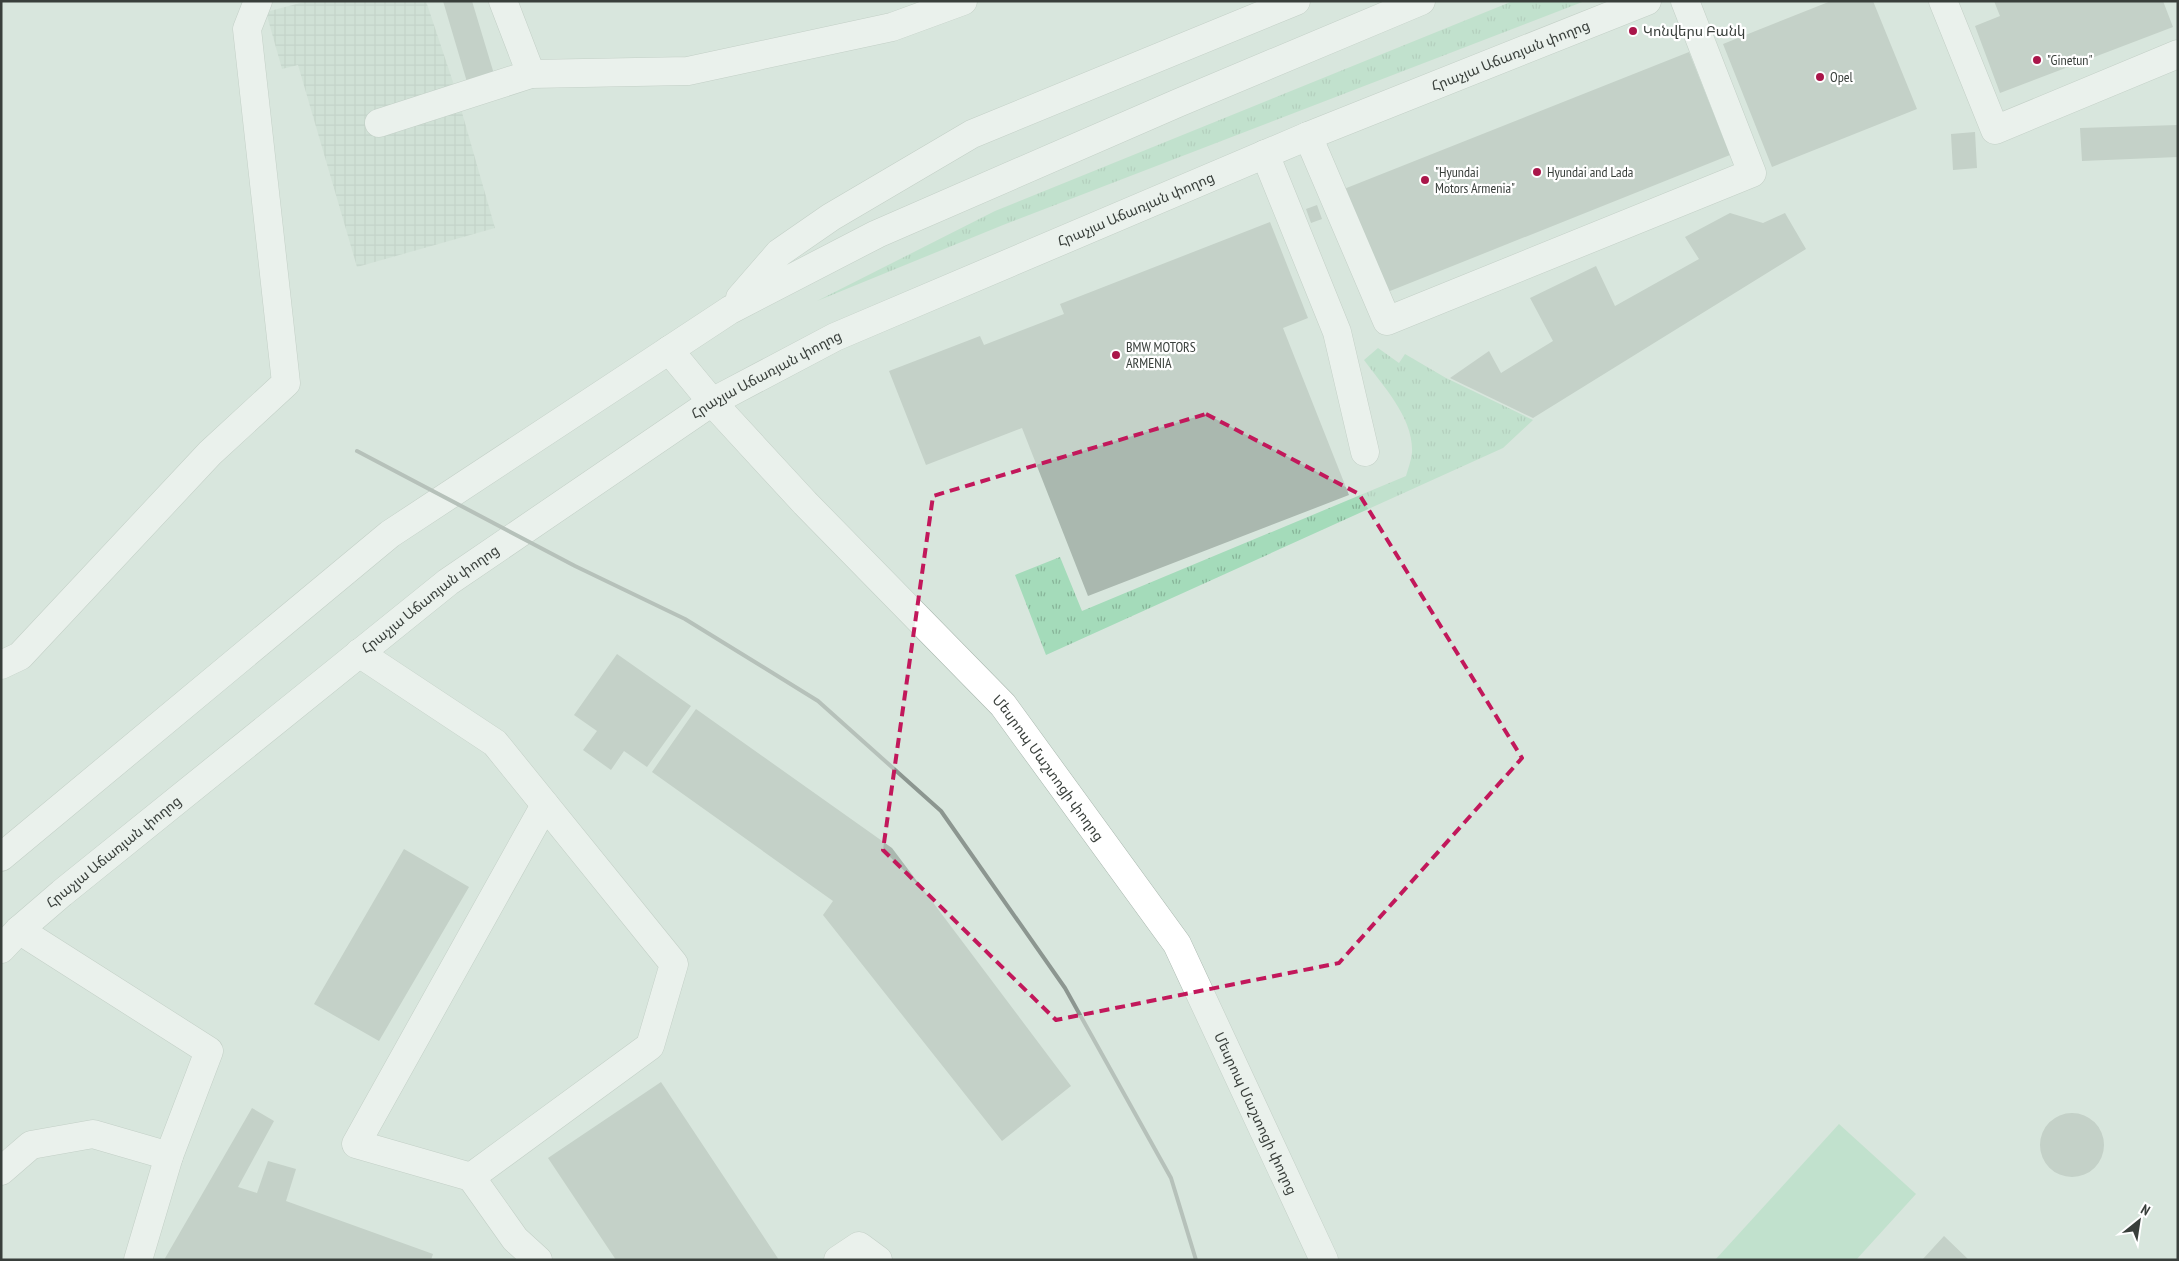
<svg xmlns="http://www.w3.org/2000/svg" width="2179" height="1261" viewBox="0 0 2179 1261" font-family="'PT Sans Narrow','Noto Sans Armenian',sans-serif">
<defs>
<pattern id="industrial-grid" width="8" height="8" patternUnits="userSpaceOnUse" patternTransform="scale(1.25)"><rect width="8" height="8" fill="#c6dccf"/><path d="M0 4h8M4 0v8" fill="none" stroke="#abbeb3"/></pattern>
<pattern id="grass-tufts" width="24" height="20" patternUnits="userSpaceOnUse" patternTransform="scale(1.25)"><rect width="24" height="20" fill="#a4dbba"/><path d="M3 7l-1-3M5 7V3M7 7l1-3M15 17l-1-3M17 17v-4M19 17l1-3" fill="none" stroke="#87b398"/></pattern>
</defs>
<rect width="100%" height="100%" fill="#d8e6dd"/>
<path fill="url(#industrial-grid)" d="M308 1H426L455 88 495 228 357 267 298 65 282 69 266 12Z"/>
<path fill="url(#grass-tufts)" d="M1513 1H1585L1003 225 817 301 995 211Z
M1378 348 1399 363 1405 354 1446 378 1533 420 1503 448 1046 655 1015 575 1060 557 1082 611 1406 476C1408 469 1411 461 1412 453 1414 418 1383 386 1364 360Z"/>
<path fill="#a4dbba" d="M1839 1124 1916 1194 1856 1260H1715Z"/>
<path fill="#aab8af" d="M443 1H472L494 74 467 82Z
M1831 1H1873L1917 109 1772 167 1723 44Z
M1994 1H2163L2173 27 2000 93 1975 26 2000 16Z
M1689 52 1730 155 1385 293 1344 189Z
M2178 125V157L2082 161 2080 128Z
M1975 132 1977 168 1953 170 1951 134Z
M1317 205 1322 219 1311 223 1306 209Z
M1730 213 1763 223 1785 213 1806 249 1533 418 1450 378 1489 351 1501 373 1553 341 1530 298 1596 266 1615 306 1699 259 1685 237Z
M1270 222 1308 318 1283 328 1349 495 1088 596 1022 428 926 465 889 371 980 336 984 345 1064 314 1060 304Z
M617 654 691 706 647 767 624 751 611 770 583 750 597 731 574 715Z
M696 709 892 848 1071 1086 1002 1141 823 915 833 901 652 772Z
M404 849 469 887 379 1041 314 1004Z
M661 1082 779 1260H616L548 1158Z
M252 1108 274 1121 238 1187 257 1193 268 1161 296 1169 286 1201 433 1254 431 1260H164Z
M2040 1145a32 32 0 1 1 64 0a32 32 0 1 1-64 0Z
M1944 1236 1969 1260H1922Z"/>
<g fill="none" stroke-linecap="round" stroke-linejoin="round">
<defs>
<g id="minor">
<path d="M503 1 531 74"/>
<path d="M1943 1 1995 130 2178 54"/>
<path d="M379 123 531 74 688 71 892 27 963 1"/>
<path d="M1308 136 1387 321 1752 173 1685 1"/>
<path d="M1265 154 1337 332 1365 452"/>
<path id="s1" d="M669 350 712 402 805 503 1003 705 1177 944 1324 1260"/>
<path d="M359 653 495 743 674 964 650 1046 471 1177 515 1239 538 1260"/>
<path d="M1 665 20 656 210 453 286 383 247 29 258 1"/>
<path d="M19 930 209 1051 169 1156 138 1260"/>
<path d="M1 1171 31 1145 93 1134 169 1156"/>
<path d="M471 1177 356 1144 545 805"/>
<path d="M838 1260 859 1246 878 1260"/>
</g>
<g id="highway">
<path d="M740 298 779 253 831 217 972 134 1296 1"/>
<path d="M1 857 390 534 730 310 877 234 1178 103 1421 1"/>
<path id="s2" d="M1 949 19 930 62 893 448 582 712 402 835 337 1308 136 1647 1"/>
</g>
</defs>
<use href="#minor" stroke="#a8b6ad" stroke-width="29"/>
<use href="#highway" stroke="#a8b6ad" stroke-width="29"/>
<use href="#minor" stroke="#fff" stroke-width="28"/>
<use href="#highway" stroke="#fff" stroke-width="28"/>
<path stroke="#8c9690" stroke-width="4" d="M357 451 575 566 685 619 818 701 941 811 1065 988 1171 1178 1196 1260"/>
</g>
<path d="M0 0H2179V1261H0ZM1206 414 1359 494 1522 758 1339 963 1056 1020 883 850 933 496Z" fill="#d8e6dd" fill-opacity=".55" fill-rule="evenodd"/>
<path fill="none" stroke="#c2185b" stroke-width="4" stroke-dasharray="10 6" stroke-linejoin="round" d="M1206 414 1359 494 1522 758 1339 963 1056 1020 883 850 933 496Z"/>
<g fill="#aa164a" stroke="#fff" stroke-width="2">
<circle cx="1633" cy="31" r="5"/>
<circle cx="2037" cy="60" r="5"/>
<circle cx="1820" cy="77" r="5"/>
<circle cx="1537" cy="172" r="5"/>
<circle cx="1425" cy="180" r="5"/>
<circle cx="1116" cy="355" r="5"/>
</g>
<g text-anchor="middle" stroke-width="4.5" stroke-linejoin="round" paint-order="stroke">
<g font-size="14" fill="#393f3b" stroke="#fff" text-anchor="start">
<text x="1643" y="36">Կոնվերս Բանկ</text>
<text x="2047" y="65">"Ginetun"</text>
<text x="1830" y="82">Opel</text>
<text x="1435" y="177">"Hyundai<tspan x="1435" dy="16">Motors Armenia"</tspan></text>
<text x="1547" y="177">Hyundai and Lada</text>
<text x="1126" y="352">BMW MOTORS<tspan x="1126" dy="16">ARMENIA</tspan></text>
</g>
<g font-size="14" fill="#393f3b" stroke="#fff">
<text dy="5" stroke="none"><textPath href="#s2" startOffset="1769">Հրաչյա Աճառյան փողոց</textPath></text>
<text dy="5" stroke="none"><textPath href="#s2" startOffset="1364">Հրաչյա Աճառյան փողոց</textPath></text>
<text dy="5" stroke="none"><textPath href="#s2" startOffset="959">Հրաչյա Աճառյան փողոց</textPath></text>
<text dy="5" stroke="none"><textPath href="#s2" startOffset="554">Հրաչյա Աճառյան փողոց</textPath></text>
<text dy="5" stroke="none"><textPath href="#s1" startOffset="565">Մեսրոպ Մաշտոցի փողոց</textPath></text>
<text dy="5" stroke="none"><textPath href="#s2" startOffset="149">Հրաչյա Աճառյան փողոց</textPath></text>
<text dy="5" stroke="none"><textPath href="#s1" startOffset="970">Մեսրոպ Մաշտոցի փողոց</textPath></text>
</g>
</g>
<rect width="2179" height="1261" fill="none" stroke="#393f3b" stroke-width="5"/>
<g transform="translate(2139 1221) rotate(30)" stroke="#ffffff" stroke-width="4" paint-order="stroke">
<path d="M0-4L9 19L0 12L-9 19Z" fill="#393f3b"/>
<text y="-8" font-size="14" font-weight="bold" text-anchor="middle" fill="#393f3b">N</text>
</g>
</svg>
